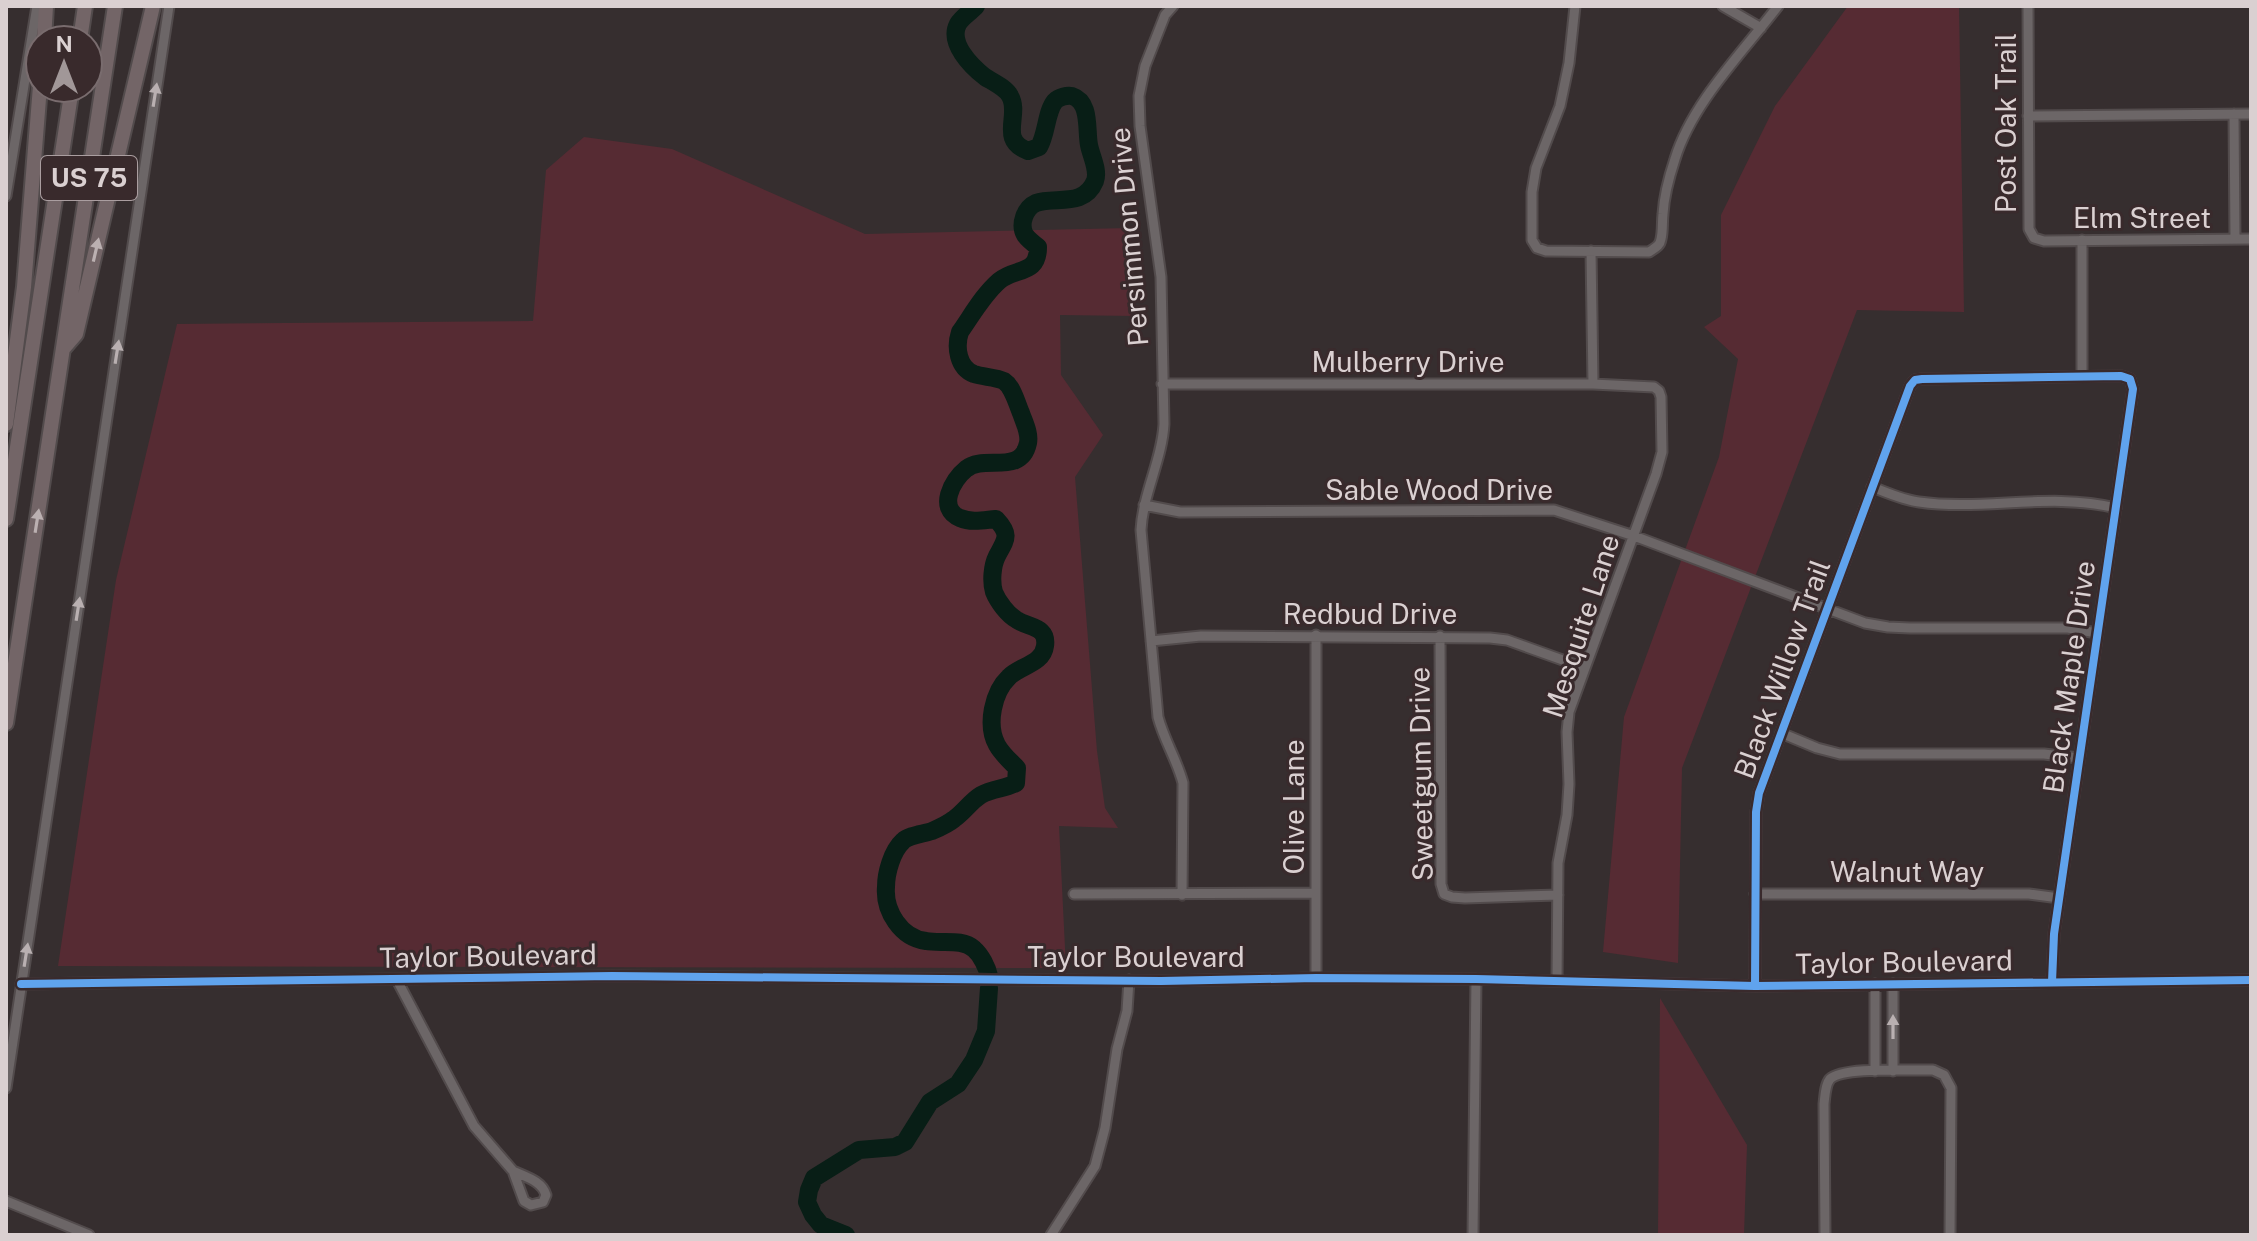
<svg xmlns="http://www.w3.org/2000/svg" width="2257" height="1241" viewBox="0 0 2257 1241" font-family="'Public Sans',sans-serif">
<rect width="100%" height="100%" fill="#362e2f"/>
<path fill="#562b33" d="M1848 6H1959L1964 312 1857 310 1682 768 1678 963 1603 952 1624 717 1719 457 1738 359 1704 327 1721 316V215L1775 106Z
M584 137 672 149 865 234 1130 228 1136 316 1060 315 1061 375 1103 435 1075 477 1097 751 1105 808 1118 828 1059 826 1066 968 58 966 116 580 177 324 533 321 546 170Z
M1660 998 1747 1145 1744 1235H1658Z"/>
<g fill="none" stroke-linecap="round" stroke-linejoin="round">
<path stroke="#081e16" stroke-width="18" d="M976 6C971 12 962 17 958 24 948 43 971 66 985 77 993 82 1006 88 1010 96 1021 115 998 140 1028 151L1039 147C1047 133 1046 112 1055 101 1059 97 1067 95 1072 96 1091 102 1086 130 1089 145 1091 156 1099 170 1095 181 1084 208 1055 196 1036 203 1025 208 1019 224 1025 235 1028 239 1034 244 1038 247 1038 276 1015 267 999 281 983 295 972 315 960 332 955 347 958 368 974 374 983 377 996 377 1004 381 1013 387 1017 404 1021 413 1024 422 1030 433 1028 443 1021 476 984 454 966 469 952 480 937 509 960 518 972 523 984 520 996 519 1011 535 1006 539 997 556 992 566 991 582 994 592 998 602 1008 615 1017 620 1029 628 1048 626 1045 646 1043 664 1019 666 1009 677 993 692 986 725 997 745 1002 754 1010 761 1017 768L1016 783C1005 789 993 788 981 795 971 801 964 812 954 819 948 824 939 828 932 831 923 834 909 835 903 841 892 851 886 873 886 887 884 911 901 938 926 941 941 944 962 938 974 949 981 955 987 967 989 976
M846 1235 821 1225 813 1215 807 1202 809 1190 814 1178 859 1150 895 1147 905 1142 930 1102 958 1084 974 1060 986 1031 989 988"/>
<defs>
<path id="minor" d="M1173 6 1165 15 1145 66 1139 96 1140 126 1161 277 1164 424C1162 460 1143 493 1141 530L1158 717C1164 740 1177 760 1183 783L1182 895
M1575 6 1569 63 1560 106 1536 168 1532 192V240L1537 248 1546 251 1649 252C1655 248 1660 246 1661 239 1663 231 1662 222 1663 214 1664 196 1669 177 1675 159 1692 103 1743 52 1778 6
M1723 6 1761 28
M2028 6 2029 229 2034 238 2044 241 2251 239
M2234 114 2235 239
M2028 116 2251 114
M6 196 37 6
M2082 240V377
M1591 251 1593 384
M1162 384H1593L1654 387 1659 391 1661 397 1662 452 1656 474 1569 712 1567 732 1569 784 1567 815 1558 863 1557 981
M1872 487C1888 493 1903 500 1919 502 1984 511 2051 492 2116 508
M1144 505 1180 512 1554 510 1634 536 1865 623 1888 627 1910 628H2068L2097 633
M1316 635V978
M1440 636 1441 884 1444 894 1452 897 1465 898 1558 895
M1151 641 1201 636 1490 638 1507 640 1585 668
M1781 733 1817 748 1840 754H2044L2079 758
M1074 894 1316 893
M1755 894H2029L2059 898
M397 980 474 1126 513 1171
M21 984 612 976 1161 981 1316 978 1476 979 1755 986 2251 980
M1875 984V1071
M1893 984V1071
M1755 986 1756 812 1759 793 1910 386 1915 380 1922 379 2121 376 2130 379 2133 389 2054 934 2052 982
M6 1088 169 6
M513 1171C526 1177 542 1181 546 1195L543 1202 531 1205 524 1201Z
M6 1201 89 1235
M1051 1235 1095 1166 1105 1128 1117 1049 1127 1011 1129 980
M1473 1235 1476 979
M1825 1235 1824 1104C1825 1096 1825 1085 1830 1079 1843 1066 1912 1071 1933 1070L1944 1075 1951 1088 1950 1235"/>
<path id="highway" d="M44 40 46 6
M80 40 85 6
M63 349 76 334 153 6
M6 424 24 287 40 86
M6 519 72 88
M6 723 115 6"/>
</defs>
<use href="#minor" stroke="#524b4c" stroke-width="13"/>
<use href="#highway" stroke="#524b4c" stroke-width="18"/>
<use href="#minor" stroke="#6c6667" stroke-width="9"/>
<use href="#highway" stroke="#736567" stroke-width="14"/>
<defs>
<path id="cycleway" d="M21 984 612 976 1161 981 1316 978 1476 979 1755 986 2251 980
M1755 986 1756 812 1759 793 1910 386 1915 380 1922 379 2121 376 2130 379 2133 389 2054 934 2052 982"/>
</defs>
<use href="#cycleway" stroke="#392a2c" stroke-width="13"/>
<use href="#cycleway" stroke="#60a3ed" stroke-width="8"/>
</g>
<defs><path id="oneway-solid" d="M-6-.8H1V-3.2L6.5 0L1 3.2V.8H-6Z" transform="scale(2)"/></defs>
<g fill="#b9b0b1">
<use href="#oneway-solid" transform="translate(155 95) rotate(-81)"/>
<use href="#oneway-solid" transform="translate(117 352) rotate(-81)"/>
<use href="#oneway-solid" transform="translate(78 609) rotate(-81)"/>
<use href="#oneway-solid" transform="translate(26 955) rotate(-81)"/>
<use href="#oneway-solid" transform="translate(1893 1027) rotate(-90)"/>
</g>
<g fill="#bbb0b1">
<use href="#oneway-solid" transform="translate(96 250) rotate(-77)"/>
<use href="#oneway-solid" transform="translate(37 521) rotate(-81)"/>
</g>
<g text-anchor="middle" stroke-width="6" stroke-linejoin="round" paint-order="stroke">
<rect fill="#392a2c" stroke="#aa9ea0" stroke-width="2" x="41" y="156" width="96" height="44" rx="6"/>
<g font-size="26" font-weight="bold" fill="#dad0d1">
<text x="89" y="187">US 75</text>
</g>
<g font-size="28" fill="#dad0d1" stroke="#392a2c">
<text transform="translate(2006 123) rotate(-90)" y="10">Post Oak Trail</text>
<text x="2142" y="228">Elm Street</text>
<text transform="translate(1129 237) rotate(-95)" y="10">Persimmon Drive</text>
<text x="1408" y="372">Mulberry Drive</text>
<text x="1439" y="500">Sable Wood Drive</text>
<text x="1370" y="624">Redbud Drive</text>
<text transform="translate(1581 626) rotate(-72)" y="10">Mesquite Lane</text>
<text transform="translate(1782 669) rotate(-70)" y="10">Black Willow Trail</text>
<text transform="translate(2069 677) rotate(-82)" y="10">Black Maple Drive</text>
<text transform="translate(1421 774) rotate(-91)" y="10">Sweetgum Drive</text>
<text transform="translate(1294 807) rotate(-90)" y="10">Olive Lane</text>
<text x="1907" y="882">Walnut Way</text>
<text transform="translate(488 956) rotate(-1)" y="10">Taylor Boulevard</text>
<text x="1136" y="967">Taylor Boulevard</text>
<text transform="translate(1904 962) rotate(-1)" y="10">Taylor Boulevard</text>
</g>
</g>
<rect width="2257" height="1241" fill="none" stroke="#dad0d1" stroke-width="16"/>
<g transform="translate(64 64)"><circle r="38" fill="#392a2c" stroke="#796c6e" stroke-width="2"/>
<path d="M0-6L14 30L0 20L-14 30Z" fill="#a19798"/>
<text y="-12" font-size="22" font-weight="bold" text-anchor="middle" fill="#dad0d1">N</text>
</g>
</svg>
